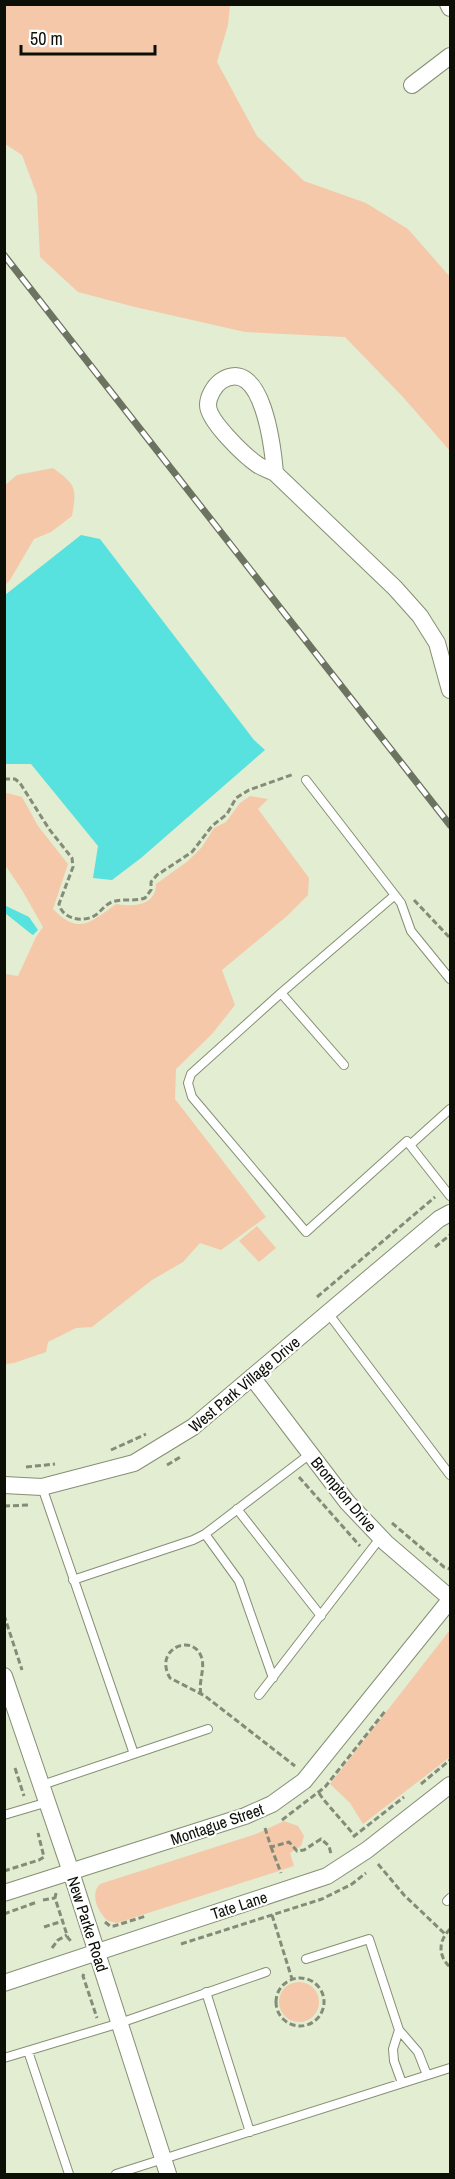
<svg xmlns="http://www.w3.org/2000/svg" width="455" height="2179" viewBox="0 0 455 2179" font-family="'Archivo Narrow',sans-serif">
<rect width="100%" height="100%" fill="#e2edd1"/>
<path fill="#f5c8aa" d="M4 5H230L228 25 217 62 257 136 304 181 366 203 408 229 450 277V451L403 397 345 337 245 332 135 307 78 292 40 257 37 195 22 155 5 144Z
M53 468C76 485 77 487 72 516L51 532 34 539 10 580 5 585V485L17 475Z
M7 793 22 797 38 826 68 864 53 909C79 936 91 922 116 904 133 907 156 906 156 884L188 861 202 847 214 828 226 822 240 803 250 796 268 799 258 809 309 878 308 895 287 916 222 970 235 1005 212 1034 176 1069 175 1099 266 1217 221 1250 200 1243 183 1262 152 1280 92 1327 76 1328 48 1342 46 1352 14 1363 5 1364V974L18 976 36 937 43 927 22 890 5 865 4 796Z
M257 1226 276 1248 259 1262 239 1241Z
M450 1630V1757L363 1824 350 1803 330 1784Z
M284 1821 298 1826 304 1836 301 1846 290 1853 294 1866 117 1923 108 1921C99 1913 89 1895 100 1884L256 1834Z
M279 2002a20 20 0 1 1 40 0a20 20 0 1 1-40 0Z"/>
<path fill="#57e1df" d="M81 535 100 539 254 740 265 750 141 858 112 880 93 878 98 846 31 764H5V595Z
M4 905 29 917 38 930 33 935 30 933 5 913Z"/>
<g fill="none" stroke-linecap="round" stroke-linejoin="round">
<defs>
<path id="service" d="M306 780 401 903 411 931 450 979
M281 993 191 1074 188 1083 192 1097 306 1232 407 1141 410 1145
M344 1065 281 993 395 895
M450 1109 410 1145 450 1196
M328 1313 450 1475
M42 1487 134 1754
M237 1509 321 1616
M205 1534 239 1581 273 1678
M73 1580 193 1540 205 1534 310 1454
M259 1695 381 1537
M42 1785 208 1729
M4 1815 48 1802
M447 1901 450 1898
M306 1959 369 1939 399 2030 393 2049 394 2061 402 2083
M206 1992 250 2132
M399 2030 418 2052 427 2075
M28 2051 69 2174
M4 2058 120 2023 266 1972
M116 2174 450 2068"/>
<path id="minor" d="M448 4 450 8
M412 85 450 56
M275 473C273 450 263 354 221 381 214 386 208 397 208 405 208 421 245 456 258 465 263 468 269 470 275 473L395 588 420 616 437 643 450 690
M252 1377 347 1502 386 1543 450 1598
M4 1485 42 1487 134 1463 193 1427 439 1219 450 1213
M4 1676 71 1872 168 2174
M4 1893 245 1816 272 1804 304 1781 450 1600
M4 1983 327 1876 367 1850 450 1785"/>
</defs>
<use href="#service" stroke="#858f75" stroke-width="10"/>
<use href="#minor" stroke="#858f75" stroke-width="18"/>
<path stroke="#848c78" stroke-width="3" stroke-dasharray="6 3" stroke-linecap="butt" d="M4 779H15L20 783 49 829 72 858 73 867 59 904C62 918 81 923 94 916 100 913 104 905 112 902 122 898 134 902 145 898L151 890V882L157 875 192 852 212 826 227 814 236 798 249 790 294 774
M414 900 450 938
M435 1247 450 1235
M317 1297 435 1197
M111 1450 146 1434
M167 1465 182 1456
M26 1467 55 1464
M299 1477 360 1546
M4 1506 29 1505
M392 1523 444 1567 450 1569
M4 1615 22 1670
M201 1694C198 1681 206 1668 201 1656 192 1633 153 1649 170 1678L205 1696 295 1766
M15 1768 24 1796
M421 1784 450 1760
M319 1793 323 1799 355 1836
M282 1820 325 1787 386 1710
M265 1828 271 1847 289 1842 297 1851 304 1850 321 1839 329 1846 331 1854
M353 1837 404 1797
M271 1847 281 1873
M378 1864 404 1895 445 1934
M4 1871 39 1860 44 1857 38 1833
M56 1893 55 1898 68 1938 72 1942
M43 1900 55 1898
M4 1914 37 1902
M272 1915 292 1979
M105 1922 110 1926H114L146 1916
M44 1927 63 1921
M450 1929C438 1941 438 1956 450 1967
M181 1944 322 1899 352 1884 366 1873
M52 1948 58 1940 67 1935
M84 1974 83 1976 97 2018
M276 2002a24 24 0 1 1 48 0a24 24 0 1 1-48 0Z"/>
<use href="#service" stroke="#fff" stroke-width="8"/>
<use href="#minor" stroke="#fff" stroke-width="16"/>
<defs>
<path id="rail" d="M4 255 450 825"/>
</defs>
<use href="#rail" stroke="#6c7361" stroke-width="7"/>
<use href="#rail" stroke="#fff" stroke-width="4.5" stroke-dasharray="14" stroke-linecap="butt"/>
</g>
<g text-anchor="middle" stroke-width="4.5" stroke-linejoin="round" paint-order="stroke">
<g font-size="16" fill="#0b0f06" stroke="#fff">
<text transform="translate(244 1384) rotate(-40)" y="6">West Park Village Drive</text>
<text transform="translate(344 1494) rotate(50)" y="6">Brompton Drive</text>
<text transform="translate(217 1824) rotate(-19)" y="6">Montague Street</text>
<text transform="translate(239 1905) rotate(-18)" y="6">Tate Lane</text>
<text transform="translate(88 1924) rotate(72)" y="6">New Parke Road</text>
</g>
</g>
<rect width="455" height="2179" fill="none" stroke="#0b0f06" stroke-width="12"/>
<path d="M21 45v9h134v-9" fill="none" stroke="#0b0f06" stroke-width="3"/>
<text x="30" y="45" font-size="18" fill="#0b0f06" stroke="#ffffff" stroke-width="4.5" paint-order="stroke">50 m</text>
</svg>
